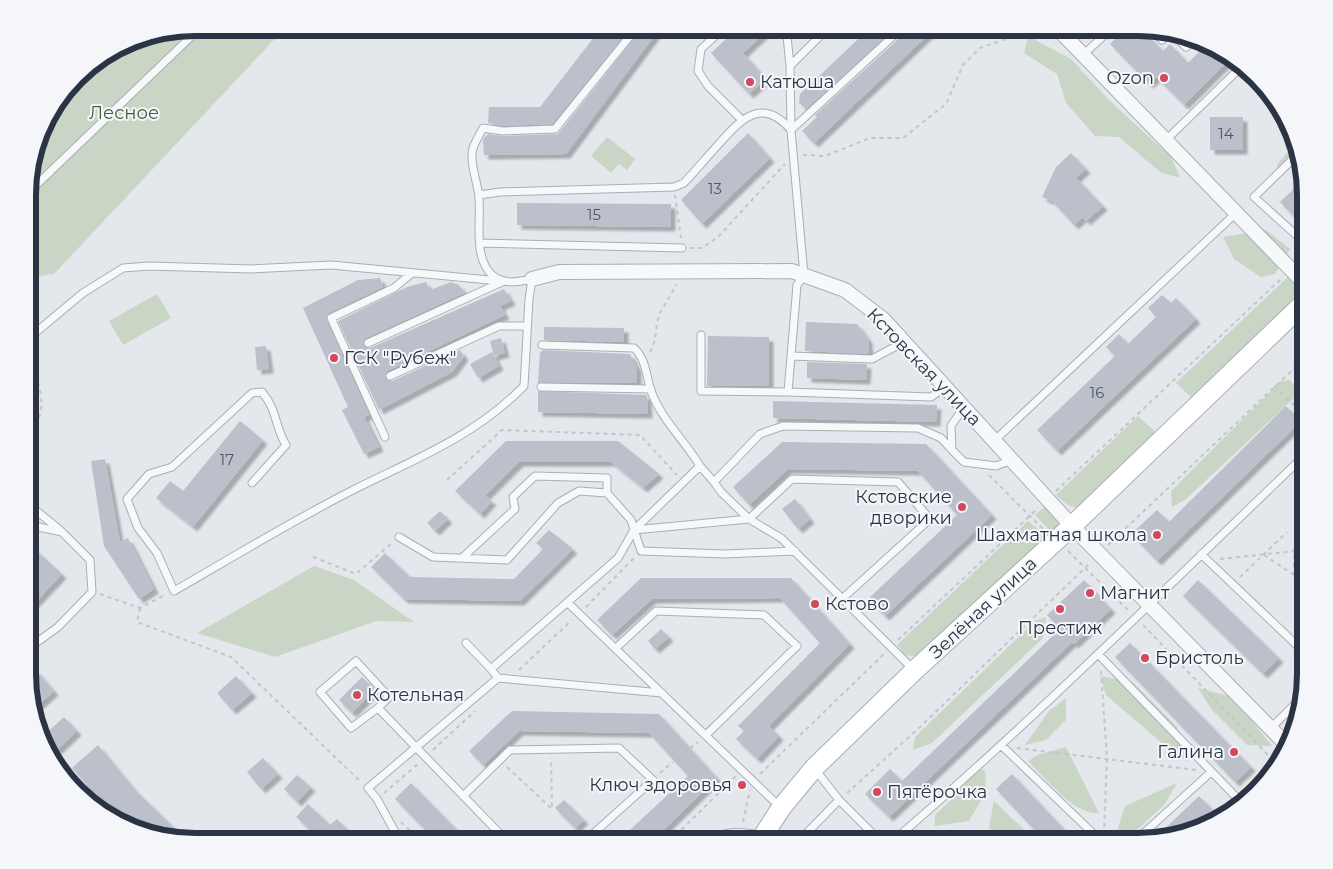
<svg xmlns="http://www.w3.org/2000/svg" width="1333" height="869" viewBox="0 0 1333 869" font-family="Montserrat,sans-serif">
<defs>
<filter id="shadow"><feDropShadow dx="4.5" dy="4.5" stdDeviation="1" flood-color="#0004"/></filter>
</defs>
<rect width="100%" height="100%" fill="#e4e7ec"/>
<path fill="#c9d6c5" d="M196 28H285L54 274 29 278V174L45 121 85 69 132 40Z
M810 28H823L811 39 805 32Z
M1028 36 1071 59 1109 100 1171 157 1180 178 1160 172 1119 137 1095 136 1066 103 1057 74 1024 53Z
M607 137 635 159 627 170 619 164 611 173 591 156Z
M1293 146 1298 162 1274 182 1278 163Z
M1266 230 1290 249 1275 274 1261 277 1234 259 1223 237Z
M1290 275 1303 291 1300 298 1194 400 1176 383Z
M157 294 171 318 123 345 109 321Z
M1290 380 1302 395 1293 399 1186 499 1172 507 1171 491 1281 381Z
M1138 416 1158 434 1083 507C1070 509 1065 503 1056 495Z
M1046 506 1058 523V530L1053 534 1035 515Z
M1028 521 1049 538 920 657 905 655 897 645Z
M314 566 354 580 414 622 376 621 275 657 197 633Z
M1046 617 1043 638 932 743 913 750 915 737 1035 621Z
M1100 676 1133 682 1177 727 1188 762 1162 743 1106 695Z
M1198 688 1233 697 1272 746 1247 745 1212 710Z
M1066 698V720L1046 740 1025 745 1049 711Z
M1066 747 1099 813C1076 817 1043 776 1028 761L1038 755Z
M973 766 985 771 986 792 969 821 935 826V815L951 800Z
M1177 783 1164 805 1128 838 1116 834 1125 806Z
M994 801 1036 841H1002L989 828Z"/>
<path fill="#bbc0ca" filter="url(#shadow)" d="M601 28H620L627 32 552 124 503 126 488 123 489 107H540Z
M642 28H651L658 31 566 154 484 155 483 139 488 134 503 136 558 134Z
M738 28H770L743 53 766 79 749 94 711 53Z
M870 28H895L806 109 799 103 800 94Z
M907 28H935L814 143 802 131 817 117 815 115 906 32Z
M1127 28H1140L1163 51 1170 44 1188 63 1207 44 1232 57 1184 105 1156 77 1149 84 1110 44Z
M1210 117H1243V150H1210Z
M748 133 770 158 702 224 681 200Z
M1071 153 1086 169 1076 178 1103 206 1086 221 1083 217 1074 225 1052 201 1042 197 1056 167Z
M1304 179 1305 185V228L1280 202Z
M517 203 671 204V227L517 225Z
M380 278 383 287 329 313 326 318 369 415 364 417 379 447 364 454 342 410 348 407 303 308 358 280Z
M426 282 430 290 451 282 459 285 464 293 366 338 363 342 365 347 370 348 504 289 511 301 500 306 505 315 387 371 385 378 392 381 460 350 464 356 452 372 379 410 338 321 407 287Z
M1162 295 1171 303 1176 298 1196 319 1057 451 1037 430 1115 356 1106 347 1119 334 1128 344 1156 317 1148 308Z
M806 322 857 324 868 339 869 352 867 354 805 351Z
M544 327 624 328V342L544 340Z
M708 336 769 337V386H707Z
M501 338 505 353 494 356 490 341Z
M266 346 269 369 257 370 255 347Z
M544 350 630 354 637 368V383H538L540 352Z
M492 352 499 366 478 378 470 364Z
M807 362 867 364 866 380 807 378Z
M538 391 647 395 648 414 538 412Z
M773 401 937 405 936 422 773 418Z
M1286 406 1301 421 1157 561 1131 534 1157 510 1169 522Z
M240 421 263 440 193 527 156 498 170 481 183 491Z
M506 441H618L659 474 643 488 611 462H519L485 496 492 501 480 514 455 491Z
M782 442 926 444 992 515 885 616 868 599 957 515 918 471 788 469 749 505 733 487Z
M105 459 120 542 128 538 154 589 139 599 104 546 91 461Z
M795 499 810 519 798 529 782 509Z
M440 511 448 519 435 531 427 523Z
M549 530 573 549 520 601 404 599 371 567 385 553 410 577 514 579 543 549 536 543Z
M29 544 62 574 29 609Z
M641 578H791L850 644 769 726 779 736 757 759 736 739 744 731 738 726 820 643 780 598 652 599 612 635 597 620Z
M1084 580 1111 609 1074 644 1072 642 889 817 865 794 890 769 902 781 1060 629 1047 615Z
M1198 580 1279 658 1263 674 1183 596Z
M661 629 669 637 655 649 648 641Z
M1130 643 1251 767 1235 782 1115 657Z
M36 670 54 691 34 709 29 695V676Z
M236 676 252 693 232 710 217 693Z
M362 677 375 690 352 713 339 700Z
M512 711 659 714 717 778 652 841H618L688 776 649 733 519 731 483 765 469 751Z
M64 717 77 731 57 750 43 736Z
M98 745 134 789 187 840 142 833 114 817 72 768Z
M263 758 278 774 261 789 247 772Z
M1012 774 1026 789 1075 841H1045L996 789Z
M297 775 311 787 297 802 284 789Z
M411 783 447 820 468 841H436L395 799Z
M1199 796 1213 810 1195 827 1153 840Z
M564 800 584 820 575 828 555 808Z
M308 804 330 825 337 819 352 834 344 841H322L296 817Z"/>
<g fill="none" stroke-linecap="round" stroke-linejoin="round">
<defs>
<path id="service" d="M724 28 701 49 698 71 708 86 741 119
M902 28 791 130 804 275 797 285 788 392 931 397 945 387
M1152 30 1162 40 1170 33
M1172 33 1186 47 1195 38
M1083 55 1112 28
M790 66 787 36 795 28
M791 130 790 66 828 28
M1166 140 1241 67
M1296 156 1254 197 1305 243
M29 192 200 28
M479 195 500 192 674 187 684 183C696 170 707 157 718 145 741 119 762 96 791 130
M480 243 682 248
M701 335V391L788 392
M29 338 83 293 123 268 149 266 251 269 331 265 500 281
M368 343 502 282
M542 345 634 348C646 359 646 375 651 391 661 419 685 441 700 466
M791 356 872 359 904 342
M390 376 499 326H527
M541 387 651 389
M964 407 951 426 952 450 964 462 996 466 1012 460
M385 437 331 318 394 288 412 273
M994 441 1236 213
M252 483 286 445C274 425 278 411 262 392L252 393 172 467 149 474 127 499 138 528 157 553 174 591C233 557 292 521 353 490 415 459 474 437 524 386L529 299 532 279C518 282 504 285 492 275 473 257 481 221 479 198 478 183 469 163 473 148 475 142 480 134 483 128L503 131 555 129 630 36
M29 507 33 508 60 530
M29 525 62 532 90 560 92 592 58 627 29 648
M634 530 749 519 792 479 898 482 930 519 843 598
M399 537 433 557 507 560 558 503 579 491 607 493 631 520 641 551 725 554 795 551
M1201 554 1305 653
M462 558 515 509 513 497 535 476 607 478V493
M568 603 780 807
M466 643 491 669 618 558 634 530 700 466 714 482
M616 648 656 611 764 615 797 646 706 735
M1099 655 1239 800 1280 760
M914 670 781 538 749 519 721 492 714 482 760 434 783 426 918 428 941 438 952 450
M498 678 662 693
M378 708 351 728 320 692 356 661 389 697 378 708 507 841
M1271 728 1300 699
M1002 746 1101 841
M814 768 839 800 875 836 877 841
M463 796 510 750 619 748 653 780 585 841
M400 841 377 799 368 788 498 678 491 669
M707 841C725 830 743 831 763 836
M799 841 839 800
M893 841C1036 718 1169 585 1305 455
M1135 841 1211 772"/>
<path id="minor" d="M1057 28 1305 284
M532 279 559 272 792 271 845 290 883 319 1072 526 1285 743"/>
<path id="secondary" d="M760 841 781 808 814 768 915 670 1072 526 1305 302"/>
</defs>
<use href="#service" stroke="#a9aeb7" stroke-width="9"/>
<use href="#minor" stroke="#a9aeb7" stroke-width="16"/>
<use href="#secondary" stroke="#a9aeb7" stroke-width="21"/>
<path stroke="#c2c5cb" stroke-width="2" stroke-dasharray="4 4" stroke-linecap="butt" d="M803 155 825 156 870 138H903L946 104 963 65 980 48 1037 28
M675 195 681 238
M690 248H702L718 237 785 164
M650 352C658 340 654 325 661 311 666 302 672 294 676 284
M29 360C45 397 46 406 29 444
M1274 386 1305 416
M989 475 1044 530
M447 480 502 430 640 435 677 475
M1056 491 1282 278
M1302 506 1305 479
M1108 545 1305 358
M1068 551 1129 611
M1264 555 1294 575 1305 637
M313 557 356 574 393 542
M1220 559 1305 550
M1294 575V551L1297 537
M1240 577 1287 532
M100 594 140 608 165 595
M586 607 635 557
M140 608 137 622 231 657 361 782
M1143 625 1270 757
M898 640 1038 508
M519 670 572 620
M1101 671 1107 759 1104 831
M690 748 698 742
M1017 748 1196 770
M433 750 475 711
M507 767 552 809 551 758
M660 773 673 762
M760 774 884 654
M384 793 418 764
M847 793 919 728 1090 563
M1220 820 1233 806
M401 822 421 841
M743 822 750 790
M670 841 736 776"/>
<use href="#service" stroke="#f7f8fa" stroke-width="7"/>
<use href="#minor" stroke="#f7f8fa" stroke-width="14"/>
<use href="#secondary" stroke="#fff" stroke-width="19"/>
</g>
<g fill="#d1495b" stroke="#f4f6f9" stroke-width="2">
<circle cx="1164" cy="78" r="5"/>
<circle cx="750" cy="82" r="5"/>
<circle cx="334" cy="358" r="5"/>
<circle cx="962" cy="507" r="5"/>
<circle cx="1157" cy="535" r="5"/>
<circle cx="1090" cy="593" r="5"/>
<circle cx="815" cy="604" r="5"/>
<circle cx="1060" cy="609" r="5"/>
<circle cx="1145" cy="658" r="5"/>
<circle cx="357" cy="695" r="5"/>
<circle cx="1234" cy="752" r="5"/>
<circle cx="742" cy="785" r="5"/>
<circle cx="877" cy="792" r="5"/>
</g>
<g text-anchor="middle" stroke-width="4" stroke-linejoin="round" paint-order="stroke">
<g font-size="15" fill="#4f5766">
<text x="1226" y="139">14</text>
<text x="715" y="194">13</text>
<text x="594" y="220">15</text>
<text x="1097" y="398">16</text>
<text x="227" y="465">17</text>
</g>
<g font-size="18" fill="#2b3445" stroke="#f4f6f9" text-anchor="start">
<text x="1154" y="84" text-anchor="end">Ozon</text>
<text x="760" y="88">Катюша</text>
<text x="344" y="364">ГСК "Рубеж"</text>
<text x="952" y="503" text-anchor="end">Кстовские<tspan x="952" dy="21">дворики</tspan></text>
<text x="1147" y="541" text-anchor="end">Шахматная школа</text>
<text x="1100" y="599">Магнит</text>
<text x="825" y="610">Кстово</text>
<text x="1060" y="634" text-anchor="middle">Престиж</text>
<text x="1155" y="664">Бристоль</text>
<text x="367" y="701">Котельная</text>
<text x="1224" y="758" text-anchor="end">Галина</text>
<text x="732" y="791" text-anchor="end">Ключ здоровья</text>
<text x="887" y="798">Пятёрочка</text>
</g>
<g font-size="18" fill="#3f6138" stroke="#f4f6f9">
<text x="124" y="119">Лесное</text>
</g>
<g font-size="18" fill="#2b3445" stroke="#f4f6f9">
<text transform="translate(924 367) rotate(46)" y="6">Кстовская улица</text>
<text transform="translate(983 608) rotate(-43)" y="6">Зелёная улица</text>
</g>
</g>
<path d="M0 0H1333V869H0ZM195 36H1138A159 159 0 0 1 1297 195V674A159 159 0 0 1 1138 833H195A159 159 0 0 1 36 674V195A159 159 0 0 1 195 36Z" fill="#f4f6f9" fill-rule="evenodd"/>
<path fill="none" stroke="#2b3445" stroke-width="6" d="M195 36H1138A159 159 0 0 1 1297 195V674A159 159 0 0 1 1138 833H195A159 159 0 0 1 36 674V195A159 159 0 0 1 195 36Z"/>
</svg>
